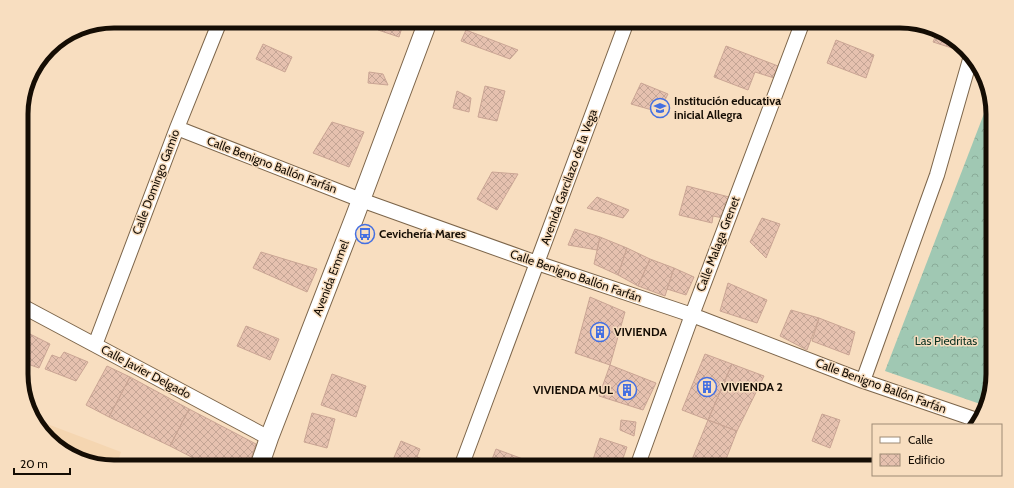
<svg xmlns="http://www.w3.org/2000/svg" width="1014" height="488" viewBox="0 0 1014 488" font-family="Cabin,sans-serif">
<defs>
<pattern id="forest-crowns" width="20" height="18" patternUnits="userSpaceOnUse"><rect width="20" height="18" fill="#a0c8b3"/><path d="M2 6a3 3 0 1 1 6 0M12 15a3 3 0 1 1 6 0" fill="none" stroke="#89ab98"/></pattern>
<pattern id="building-cross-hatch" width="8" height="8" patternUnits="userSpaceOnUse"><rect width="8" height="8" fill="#e6c1af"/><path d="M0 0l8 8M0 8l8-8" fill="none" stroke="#c4a595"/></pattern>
</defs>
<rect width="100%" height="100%" fill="#f8dec0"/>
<path fill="#f5d6b1" d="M42 422 121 452 116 467 78 460 40 431 39 428Z"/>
<path fill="url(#forest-crowns)" d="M990 98 992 102 993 374 986 406 885 371Z"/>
<path fill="url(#building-cross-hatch)" stroke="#caa594" d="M381 21H404L399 37 378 30Z
M554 21H581L577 27 551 28Z
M466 30 518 50 510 59 461 41Z
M938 30 957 45 955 49 933 42Z
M836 40 874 55 866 78 827 63Z
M263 44 292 57 285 72 256 59Z
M726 46 778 66 774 78 755 72 748 90 714 77Z
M369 72 383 74 388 85 368 83Z
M641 83 668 94 659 112 631 104Z
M485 86 505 91 497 121 478 117Z
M457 91 471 98 469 112 453 108Z
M332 122 364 132 349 167 313 153Z
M492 172 518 174 497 210 477 199Z
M687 186 729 197 723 218 713 216 712 223 679 215Z
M597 197 629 210 623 218 587 208Z
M762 218 780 224 766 258 750 242Z
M575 229 600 237 597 250 568 245Z
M600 237 627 248 618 275 594 264Z
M627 248 650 259 638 286 618 275Z
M261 252 317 269 307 292 253 268Z
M650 259 674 268 665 296 638 286Z
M674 268 694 277 686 295 667 289Z
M728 283 767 300 757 323 720 311Z
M590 297 625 312 610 365 575 353Z
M791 310 819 318 807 350 780 336Z
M819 318 855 332 849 355 812 341Z
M246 326 279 339 270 360 237 346Z
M28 333 50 344 39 368 22 362V347Z
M64 352 88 362 76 381 45 369 52 355 60 358Z
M705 354 732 364 708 420 682 410Z
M732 364 764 376 737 431 708 420Z
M610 365 656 383 643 410 599 396Z
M107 366 130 377 109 417 86 405Z
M332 374 366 386 356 417 321 405Z
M130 377 189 409 170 446 109 417Z
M189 409 256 444 248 467H211L170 446Z
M312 413 335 419 327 448 304 442Z
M822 414 840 420 830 448 812 441Z
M621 420 636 422 634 436 620 430Z
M708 420 737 431 723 467H689Z
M600 438 627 447 620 467 591 466Z
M401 441 420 449 417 457 433 463 431 467H390Z
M496 449 531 462 529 467H489Z"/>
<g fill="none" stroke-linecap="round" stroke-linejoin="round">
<defs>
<path id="minor" d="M177 128 361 200 537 263 692 315 863 381 977 420
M22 306 110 353 269 438
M95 345 177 128 220 21
M863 381 937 175 971 56
M461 467 627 21
M637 467 692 315 803 21"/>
<path id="tertiary" d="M259 467 269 438 355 216 428 21"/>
</defs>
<use href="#minor" stroke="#7c654a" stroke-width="16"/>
<use href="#tertiary" stroke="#7c654a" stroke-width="20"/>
<use href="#minor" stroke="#fff" stroke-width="14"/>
<use href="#tertiary" stroke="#fff" stroke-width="18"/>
</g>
<defs>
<symbol id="school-ring" viewBox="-11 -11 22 22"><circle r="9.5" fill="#f8dec0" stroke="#446fe1" stroke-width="1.5"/><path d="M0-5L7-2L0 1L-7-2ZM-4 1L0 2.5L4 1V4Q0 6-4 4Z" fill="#446fe1"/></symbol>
<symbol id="bus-ring" viewBox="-11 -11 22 22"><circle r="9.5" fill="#f8dec0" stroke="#446fe1" stroke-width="1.5"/><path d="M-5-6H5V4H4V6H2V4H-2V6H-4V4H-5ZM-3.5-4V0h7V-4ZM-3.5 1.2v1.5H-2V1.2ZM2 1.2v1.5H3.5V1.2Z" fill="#446fe1"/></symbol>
<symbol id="building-ring" viewBox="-11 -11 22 22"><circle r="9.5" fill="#f8dec0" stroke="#446fe1" stroke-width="1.5"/><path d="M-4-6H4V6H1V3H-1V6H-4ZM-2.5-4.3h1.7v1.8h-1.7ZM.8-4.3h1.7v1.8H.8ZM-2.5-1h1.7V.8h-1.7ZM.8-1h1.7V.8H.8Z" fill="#446fe1"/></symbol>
</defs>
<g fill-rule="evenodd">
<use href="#school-ring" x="649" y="97" width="22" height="22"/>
<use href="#bus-ring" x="354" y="223" width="22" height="22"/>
<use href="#building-ring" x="589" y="321" width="22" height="22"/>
<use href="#building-ring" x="696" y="376" width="22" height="22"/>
<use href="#building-ring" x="616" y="379" width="22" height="22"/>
</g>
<g text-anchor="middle" stroke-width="3" stroke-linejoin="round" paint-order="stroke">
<g font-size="12" font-weight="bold" fill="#150d04" stroke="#f8dec0" text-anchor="start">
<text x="674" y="105">Institución educativa<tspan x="674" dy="14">inicial Allegra</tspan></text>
<text x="379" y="238">Cevichería Mares</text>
<text x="614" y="336">VIVIENDA</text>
<text x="721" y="391">VIVIENDA 2</text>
<text x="613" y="394" text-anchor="end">VIVIENDA MUL</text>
</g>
<g font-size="12" fill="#150d04" stroke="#f8dec0">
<text transform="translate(272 165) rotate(21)" y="4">Calle Benigno Ballón Farfán</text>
<text transform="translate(569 177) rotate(-70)" y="4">Avenida Garcilazo de la Vega</text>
<text transform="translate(156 182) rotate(-69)" y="4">Calle Domingo Gamio</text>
<text transform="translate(718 244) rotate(-69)" y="4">Calle Malaga Grenet</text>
<text transform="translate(576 276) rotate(19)" y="4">Calle Benigno Ballón Farfán</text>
<text transform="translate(331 278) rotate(-69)" y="4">Avenida Emmel</text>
<text transform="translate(146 372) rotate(28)" y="4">Calle Javier Delgado</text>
<text transform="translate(881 386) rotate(20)" y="4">Calle Benigno Ballón Farfán</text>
</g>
<g font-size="12" fill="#0c3323" stroke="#f8dec0">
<text x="946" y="345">Las Piedritas</text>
</g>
</g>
<path d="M0 0H1014V488H0ZM114 28H900A86 86 0 0 1 986 114V374A86 86 0 0 1 900 460H114A86 86 0 0 1 28 374V114A86 86 0 0 1 114 28Z" fill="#f8dec0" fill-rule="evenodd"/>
<path fill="none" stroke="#150d04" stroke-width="5" d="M114 28H900A86 86 0 0 1 986 114V374A86 86 0 0 1 900 460H114A86 86 0 0 1 28 374V114A86 86 0 0 1 114 28Z"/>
<rect x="872" y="424" width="130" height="52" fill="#f8dec0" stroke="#9d8a75"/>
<rect x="880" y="437" width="20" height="6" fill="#ffffff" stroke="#9d8a75"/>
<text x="908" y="444" font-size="12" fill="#150d04">Calle</text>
<rect x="880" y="454" width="20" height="12" fill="url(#building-cross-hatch)" stroke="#9d8a75"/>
<text x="908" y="464" font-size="12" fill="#150d04">Edificio</text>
<path d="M14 468v6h56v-6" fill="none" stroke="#150d04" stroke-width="2"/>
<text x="20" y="468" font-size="12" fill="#150d04" stroke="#f8dec0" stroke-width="3" paint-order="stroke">20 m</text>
</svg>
